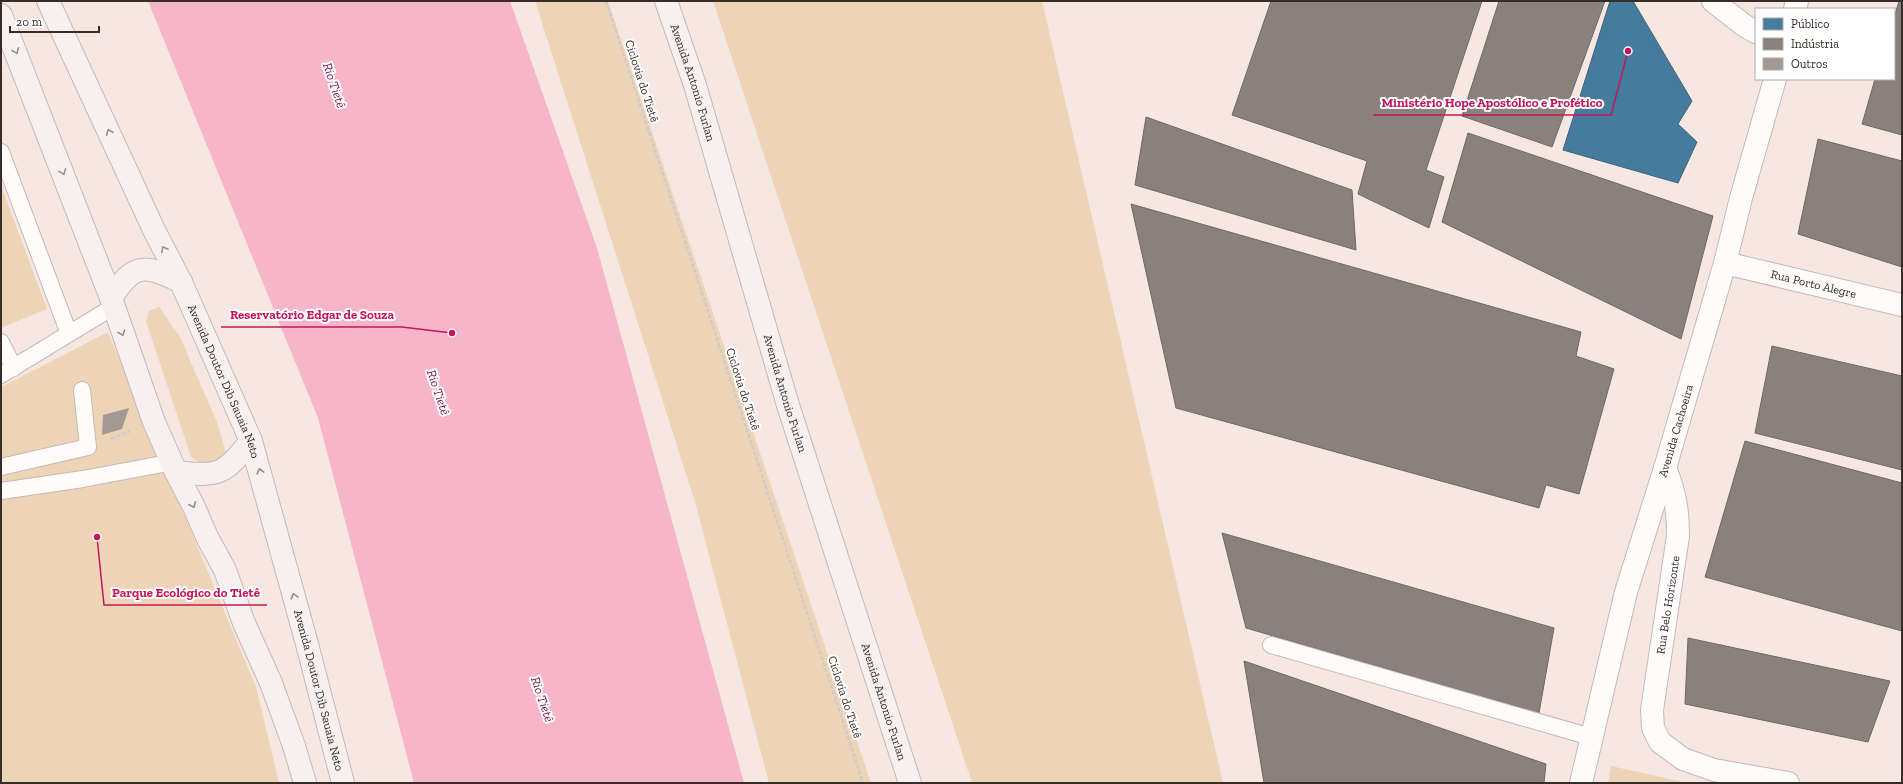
<svg xmlns="http://www.w3.org/2000/svg" width="1903" height="784" viewBox="0 0 1903 784" font-family="'Zilla Slab',serif">
<rect width="100%" height="100%" fill="#f7e7e2"/>
<path fill="#eed4b6" d="M535 1H608L871 783H769L695 502Z
M713 1H1042L1223 783H972Z
M1 185 47 309 1 328Z
M159 307 180 337 217 422 226 453 212 468 203 465 191 457 146 321 149 311Z
M108 332 256 687 279 783H1V387Z
M1611 766 1688 783H1608Z"/>
<path fill="#f7b5c9" d="M148 1H510L597 248 744 783H414L318 418Z"/>
<path fill="#457b9d" stroke="#41637a" d="M1610 1H1633L1692 101 1678 124 1697 142 1678 183 1563 150Z"/>
<path fill="#8a817c" stroke="#716863" d="M1271 1H1482L1426 170 1444 177 1429 228 1358 194 1367 161 1232 115Z
M1499 1H1605L1552 147 1462 116Z
M1899 1H1902V135L1862 124 1875 79H1894V18Z
M1146 117 1352 190 1356 250 1135 185Z
M1468 133 1713 216 1681 339 1442 222Z
M1818 139 1902 161V267L1798 234Z
M1131 204 1581 332 1576 356 1614 369 1579 494 1546 485 1539 508 1176 408Z
M1772 346 1902 376V470L1755 433Z
M1745 441 1902 483V631L1705 577Z
M1222 533 1554 628 1539 713 1246 628Z
M1688 638 1890 681 1868 742 1685 704Z
M1244 661 1546 764 1544 783H1264Z"/>
<path fill="#a39893" d="M129 408 122 429 102 435 103 415Z"/>
<g fill="none" stroke-linecap="round" stroke-linejoin="round">
<defs>
<path id="service" d="M1 152 69 334
M1 342 14 368
M1 375 113 307
M1 467 88 447 82 390
M1 491 83 479 173 462
M1271 645 1591 737"/>
<g id="minor">
<path id="s1" d="M1725 263 1902 305"/>
<path d="M1665 468C1675 492 1678 510 1678 536L1652 710 1653 728 1660 742 1683 759 1714 770 1788 783"/>
<path id="s2" d="M1581 783 1626 592 1665 468 1725 263 1741 198 1775 79"/>
</g>
<path id="tertiary" d="M1713 1 1745 26 1756 32
M1795 9 1797 1"/>
<g id="secondary">
<path id="s3" d="M48 1 154 230 181 282 251 441 307 644 343 783"/>
<path id="s4" d="M666 1 695 85 787 402 910 783"/>
<path d="M1 15 111 298 154 422 176 472 194 507 207 537 225 570 244 623 271 683 294 746 305 783"/>
<path d="M111 298C134 262 146 264 181 282"/>
<path d="M176 472C220 477 224 474 251 441"/>
</g>
</defs>
<use href="#service" stroke="#c6b9b5" stroke-width="18"/>
<use href="#minor" stroke="#c6b9b5" stroke-width="24"/>
<use href="#tertiary" stroke="#c6b9b5" stroke-width="24"/>
<use href="#secondary" stroke="#c6b9b5" stroke-width="24"/>
<path stroke="#d0cac9" stroke-width="2.5" stroke-dasharray="4 2" stroke-linecap="butt" d="M606 1 863 783
M111 439 130 431"/>
<use href="#service" stroke="#fefbfb" stroke-width="16"/>
<use href="#minor" stroke="#fefbfb" stroke-width="22"/>
<use href="#tertiary" stroke="#fefbfb" stroke-width="22"/>
<use href="#secondary" stroke="#f7f0f0" stroke-width="22"/>
</g>
<defs><path id="oneway-chevron" d="M-2-3.5L2.5 0L-2 3.5" fill="none" stroke-width="1.6" stroke-linecap="round" stroke-linejoin="round"/></defs>
<g stroke="#978e8c">
<use href="#oneway-chevron" transform="translate(16 51) rotate(68)"/>
<use href="#oneway-chevron" transform="translate(109 132) rotate(-115)"/>
<use href="#oneway-chevron" transform="translate(63 172) rotate(69)"/>
<use href="#oneway-chevron" transform="translate(164 249) rotate(-117)"/>
<use href="#oneway-chevron" transform="translate(122 333) rotate(70)"/>
<use href="#oneway-chevron" transform="translate(260 471) rotate(-105)"/>
<use href="#oneway-chevron" transform="translate(193 505) rotate(65)"/>
<use href="#oneway-chevron" transform="translate(294 596) rotate(-106)"/>
</g>
<g text-anchor="middle" stroke-width="4" stroke-linejoin="round" paint-order="stroke">
<g font-size="12" fill="#372c29" stroke="#fff">
<text transform="translate(642 81) rotate(72)" y="4">Ciclovia do Tietê</text>
<text dy="4" stroke="none"><textPath href="#s4" startOffset="86">Avenida Antonio Furlan</textPath></text>
<text dy="4" stroke="none"><textPath href="#s1" startOffset="91">Rua Porto Alegre</textPath></text>
<text dy="4" stroke="none"><textPath href="#s3" startOffset="419">Avenida Doutor Dib Sauaia Neto</textPath></text>
<text transform="translate(743 389) rotate(72)" y="4">Ciclovia do Tietê</text>
<text dy="4" stroke="none"><textPath href="#s4" startOffset="410">Avenida Antonio Furlan</textPath></text>
<text dy="4" stroke="none"><textPath href="#s2" startOffset="365">Avenida Cachoeira</textPath></text>
<text transform="translate(1668 605) rotate(-81)" y="4">Rua Belo Horizonte</text>
<text dy="4" stroke="none"><textPath href="#s3" startOffset="743">Avenida Doutor Dib Sauaia Neto</textPath></text>
<text transform="translate(845 697) rotate(72)" y="4">Ciclovia do Tietê</text>
<text dy="4" stroke="none"><textPath href="#s4" startOffset="734">Avenida Antonio Furlan</textPath></text>
</g>
<g font-size="13" font-style="italic" fill="#771244" stroke="#fff">
<text transform="translate(335 85) rotate(71)" y="5">Rio Tietê</text>
<text transform="translate(439 392) rotate(71)" y="5">Rio Tietê</text>
<text transform="translate(543 699) rotate(71)" y="5">Rio Tietê</text>
</g>
</g>
<path fill="none" stroke="#c2185b" stroke-width="1.5" d="M1628 51L1611 115H1373M452 333L402 327H221M97 537L104 605H267"/>
<g fill="#c2185b" stroke="#fff" stroke-width="1.5">
<circle cx="1628" cy="51" r="4"/>
<circle cx="452" cy="333" r="4"/>
<circle cx="97" cy="537" r="4"/>
</g>
<g font-size="13" text-anchor="middle" font-weight="bold" fill="#c2185b" stroke="#fff" stroke-width="4" stroke-linejoin="round" paint-order="stroke">
<text x="1492" y="107">Ministério Hope Apostólico e Profético</text>
<text x="312" y="319">Reservatório Edgar de Souza</text>
<text x="186" y="597">Parque Ecológico do Tietê</text>
</g>
<rect width="1903" height="784" fill="none" stroke="#372c29" stroke-width="4"/>
<rect x="1755" y="8" width="140" height="72" fill="#ffffff" stroke="#afaba9"/>
<rect x="1763" y="18" width="20" height="12" fill="#457b9d" stroke="#afaba9"/>
<text x="1791" y="28" font-size="12" fill="#372c29">Público</text>
<rect x="1763" y="38" width="20" height="12" fill="#8a817c" stroke="#afaba9"/>
<text x="1791" y="48" font-size="12" fill="#372c29">Indústria</text>
<rect x="1763" y="58" width="20" height="12" fill="#a39893" stroke="#afaba9"/>
<text x="1791" y="68" font-size="12" fill="#372c29">Outros</text>
<path d="M10 26v6h89v-6" fill="none" stroke="#372c29" stroke-width="2"/>
<text x="16" y="26" font-size="12" fill="#372c29" stroke="#ffffff" stroke-width="3" paint-order="stroke">20 m</text>
</svg>
